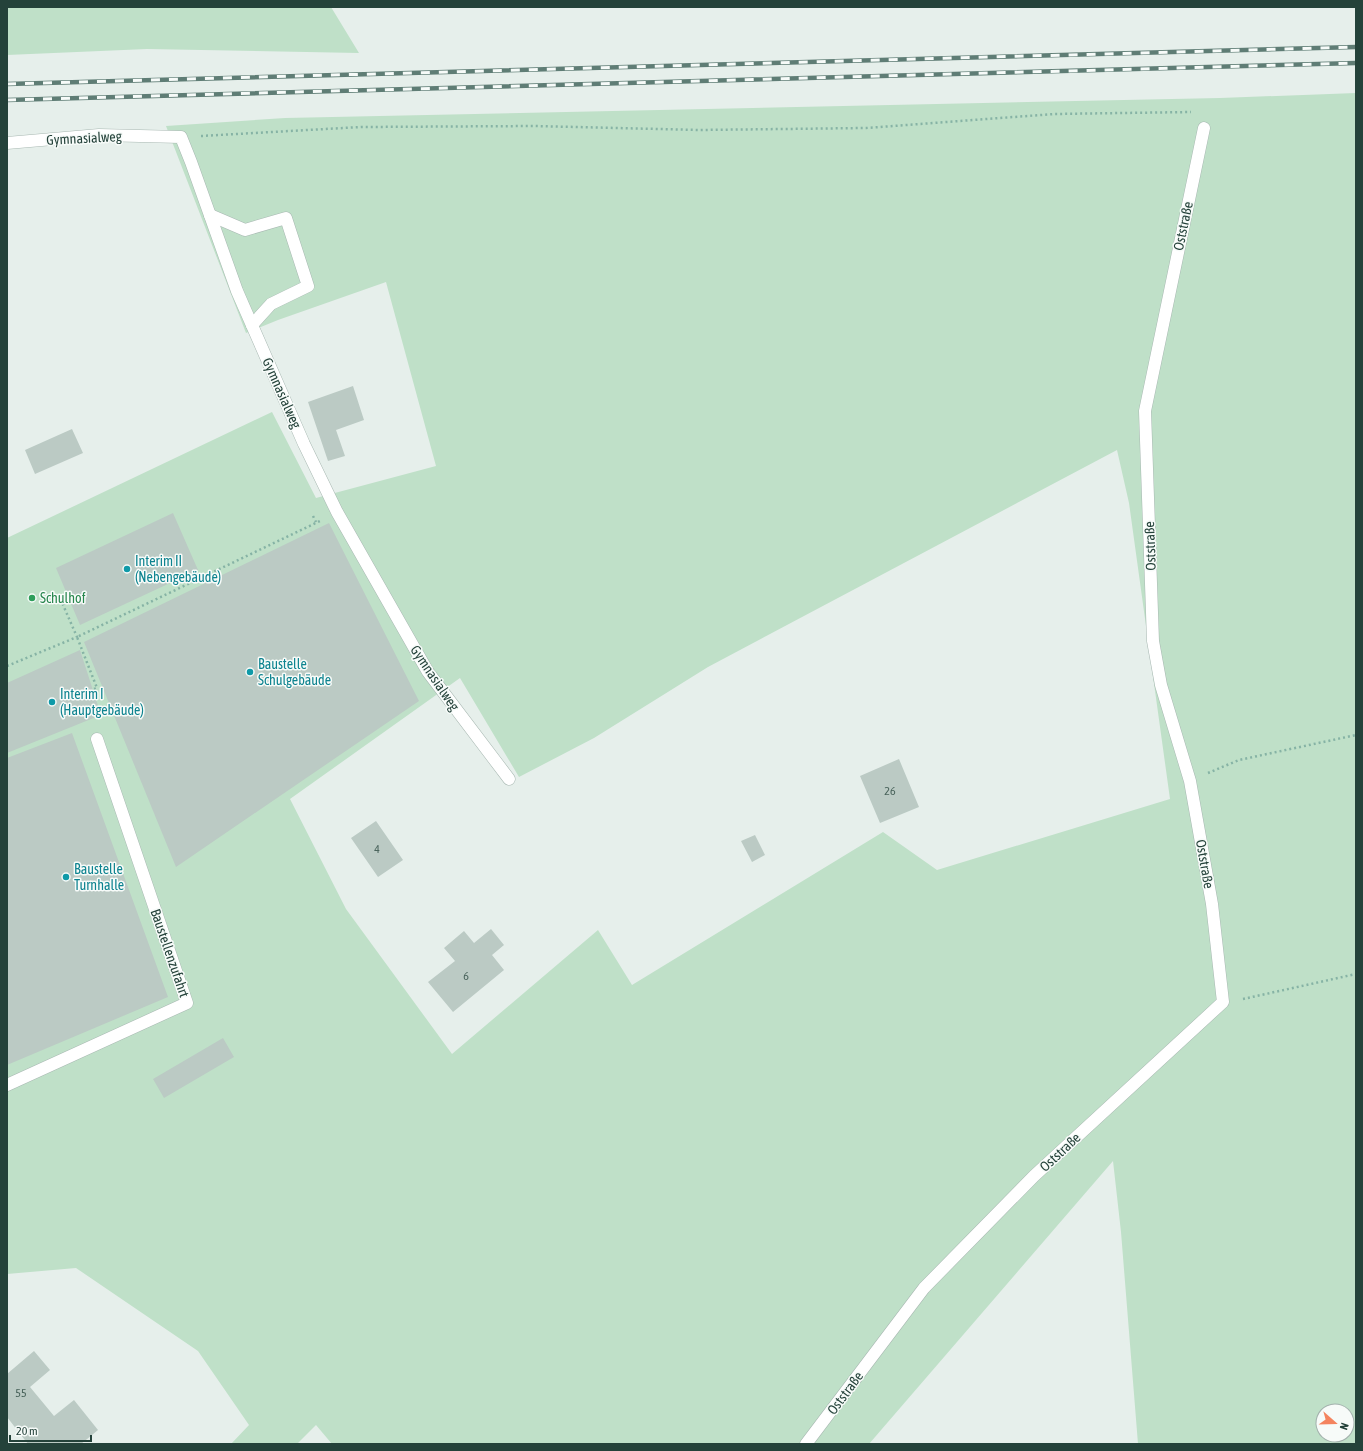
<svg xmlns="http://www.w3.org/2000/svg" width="1363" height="1451" viewBox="0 0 1363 1451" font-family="'Asap Condensed',sans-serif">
<rect width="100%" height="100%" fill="#e6efeb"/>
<path fill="#bfe0c8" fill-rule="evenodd" d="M7 7H331L359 53 147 49 7 55Z
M1356 93V1444H1138L1121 1232 1113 1161 869 1444H332L316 1425 297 1444H231L249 1425 198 1351 76 1268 7 1274V538L272 412 316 498 436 466 386 282 278 320 246 333 166 126 285 118 1220 98ZM1117 450 1129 503 1170 799 937 870 883 832 632 985 598 930 452 1054 346 909 290 799 460 678 519 777 594 738 708 667ZM1323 1411H1347V1435H1323Z"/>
<path fill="#bbcac4" d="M353 386 364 420 336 430 345 456 328 461 308 402Z
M72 429 83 453 35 474 25 450Z
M173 513 198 570 80 625 56 568Z
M329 523 419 701 176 867 84 642Z
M80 650 101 715 7 753V683Z
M72 733 168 997 7 1065V758Z
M899 759 919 807 880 823 860 776Z
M376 821 403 860 378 877 351 838Z
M755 835 765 855 752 862 741 841Z
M491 929 504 945 492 955 504 970 453 1012 428 982 455 961 444 948 464 931 474 943Z
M223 1038 234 1057 164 1098 153 1079Z
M34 1351 50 1370 30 1387 54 1416 74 1400 98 1430 81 1444H28L7 1417V1374Z"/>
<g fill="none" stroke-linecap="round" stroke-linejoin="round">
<defs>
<path id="service" d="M210 215 245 230 286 218 308 286 271 304 252 325
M7 1085 187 1003 97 739
M806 1444 924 1288 1034 1176 1223 1002 1212 904 1190 781 1161 685 1153 641 1145 411 1204 128"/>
<path id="minor" d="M7 143 99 135 181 137 191 162 237 291 304 444 337 512 428 672 509 779"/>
</defs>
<use href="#service" stroke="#a8b8b2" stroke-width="13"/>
<use href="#minor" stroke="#a8b8b2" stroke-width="13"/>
<path stroke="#86b3a5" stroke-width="2.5" stroke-dasharray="2 3" stroke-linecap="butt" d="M201 136 361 127 535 126 699 130 866 128 1054 114 1191 112
M313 516 316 522
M7 666 77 637 60 598 66 595
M94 689 97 688 77 637 320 521
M1208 773 1239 760 1356 735
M1243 999 1356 974"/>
<use href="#service" stroke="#fff" stroke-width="12"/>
<use href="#minor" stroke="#fff" stroke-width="12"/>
<defs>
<path id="rail" d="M7 84 1356 47
M7 100 1356 63"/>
</defs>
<use href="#rail" stroke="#5f7d75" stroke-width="4.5"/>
<use href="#rail" stroke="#f7fbf9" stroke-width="3" stroke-dasharray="9" stroke-linecap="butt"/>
</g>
<g fill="#0f9aa8" stroke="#f7fbf9" stroke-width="1.5">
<circle cx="127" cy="569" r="4"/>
<circle cx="250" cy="672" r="4"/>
<circle cx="52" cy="702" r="4"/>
<circle cx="66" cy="877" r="4"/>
</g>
<circle fill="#2e9e5b" stroke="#f7fbf9" stroke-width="1.5" cx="32" cy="598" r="4"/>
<g text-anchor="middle" stroke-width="3" stroke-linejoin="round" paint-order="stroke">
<g font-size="12" fill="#4a645c">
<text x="890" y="795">26</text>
<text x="377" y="853">4</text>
<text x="466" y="980">6</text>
<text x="21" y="1397">55</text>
</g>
<g font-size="14" fill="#24423a" stroke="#f7fbf9">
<text transform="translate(84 138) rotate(-3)" y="5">Gymnasialweg</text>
<text transform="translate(1183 226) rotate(-78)" y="5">Oststraße</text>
<text transform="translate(282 393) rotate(66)" y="5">Gymnasialweg</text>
<text transform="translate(1150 546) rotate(-92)" y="5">Oststraße</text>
<text transform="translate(435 678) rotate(56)" y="5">Gymnasialweg</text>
<text transform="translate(1205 864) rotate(80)" y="5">Oststraße</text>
<text transform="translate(170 953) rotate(71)" y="5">Baustellenzufahrt</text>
<text transform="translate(1060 1152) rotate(-43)" y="5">Oststraße</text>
<text transform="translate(845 1393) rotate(-53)" y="5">Oststraße</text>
</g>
<g font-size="14" fill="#0d838f" stroke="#f7fbf9" text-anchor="start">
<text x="135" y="566">Interim II<tspan x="135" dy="16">(Nebengebäude)</tspan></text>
<text x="258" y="669">Baustelle<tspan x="258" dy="16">Schulgebäude</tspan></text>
<text x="60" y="699">Interim I<tspan x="60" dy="16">(Hauptgebäude)</tspan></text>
<text x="74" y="874">Baustelle<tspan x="74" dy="16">Turnhalle</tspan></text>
</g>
<g font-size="14" fill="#27864d" stroke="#f7fbf9" text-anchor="start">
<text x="40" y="603">Schulhof</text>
</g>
</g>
<rect width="1363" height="1451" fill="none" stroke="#24423a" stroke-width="16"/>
<g transform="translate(1335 1423) rotate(110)"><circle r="19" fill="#f7fbf9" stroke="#a3b1ad"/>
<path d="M0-3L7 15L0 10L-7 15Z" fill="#f4845f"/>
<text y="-6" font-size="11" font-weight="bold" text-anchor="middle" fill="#24423a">N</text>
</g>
<path d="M10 1435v6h81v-6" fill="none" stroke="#24423a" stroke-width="2"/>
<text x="16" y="1435" font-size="12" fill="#24423a" stroke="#f7fbf9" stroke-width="3" paint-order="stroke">20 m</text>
</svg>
